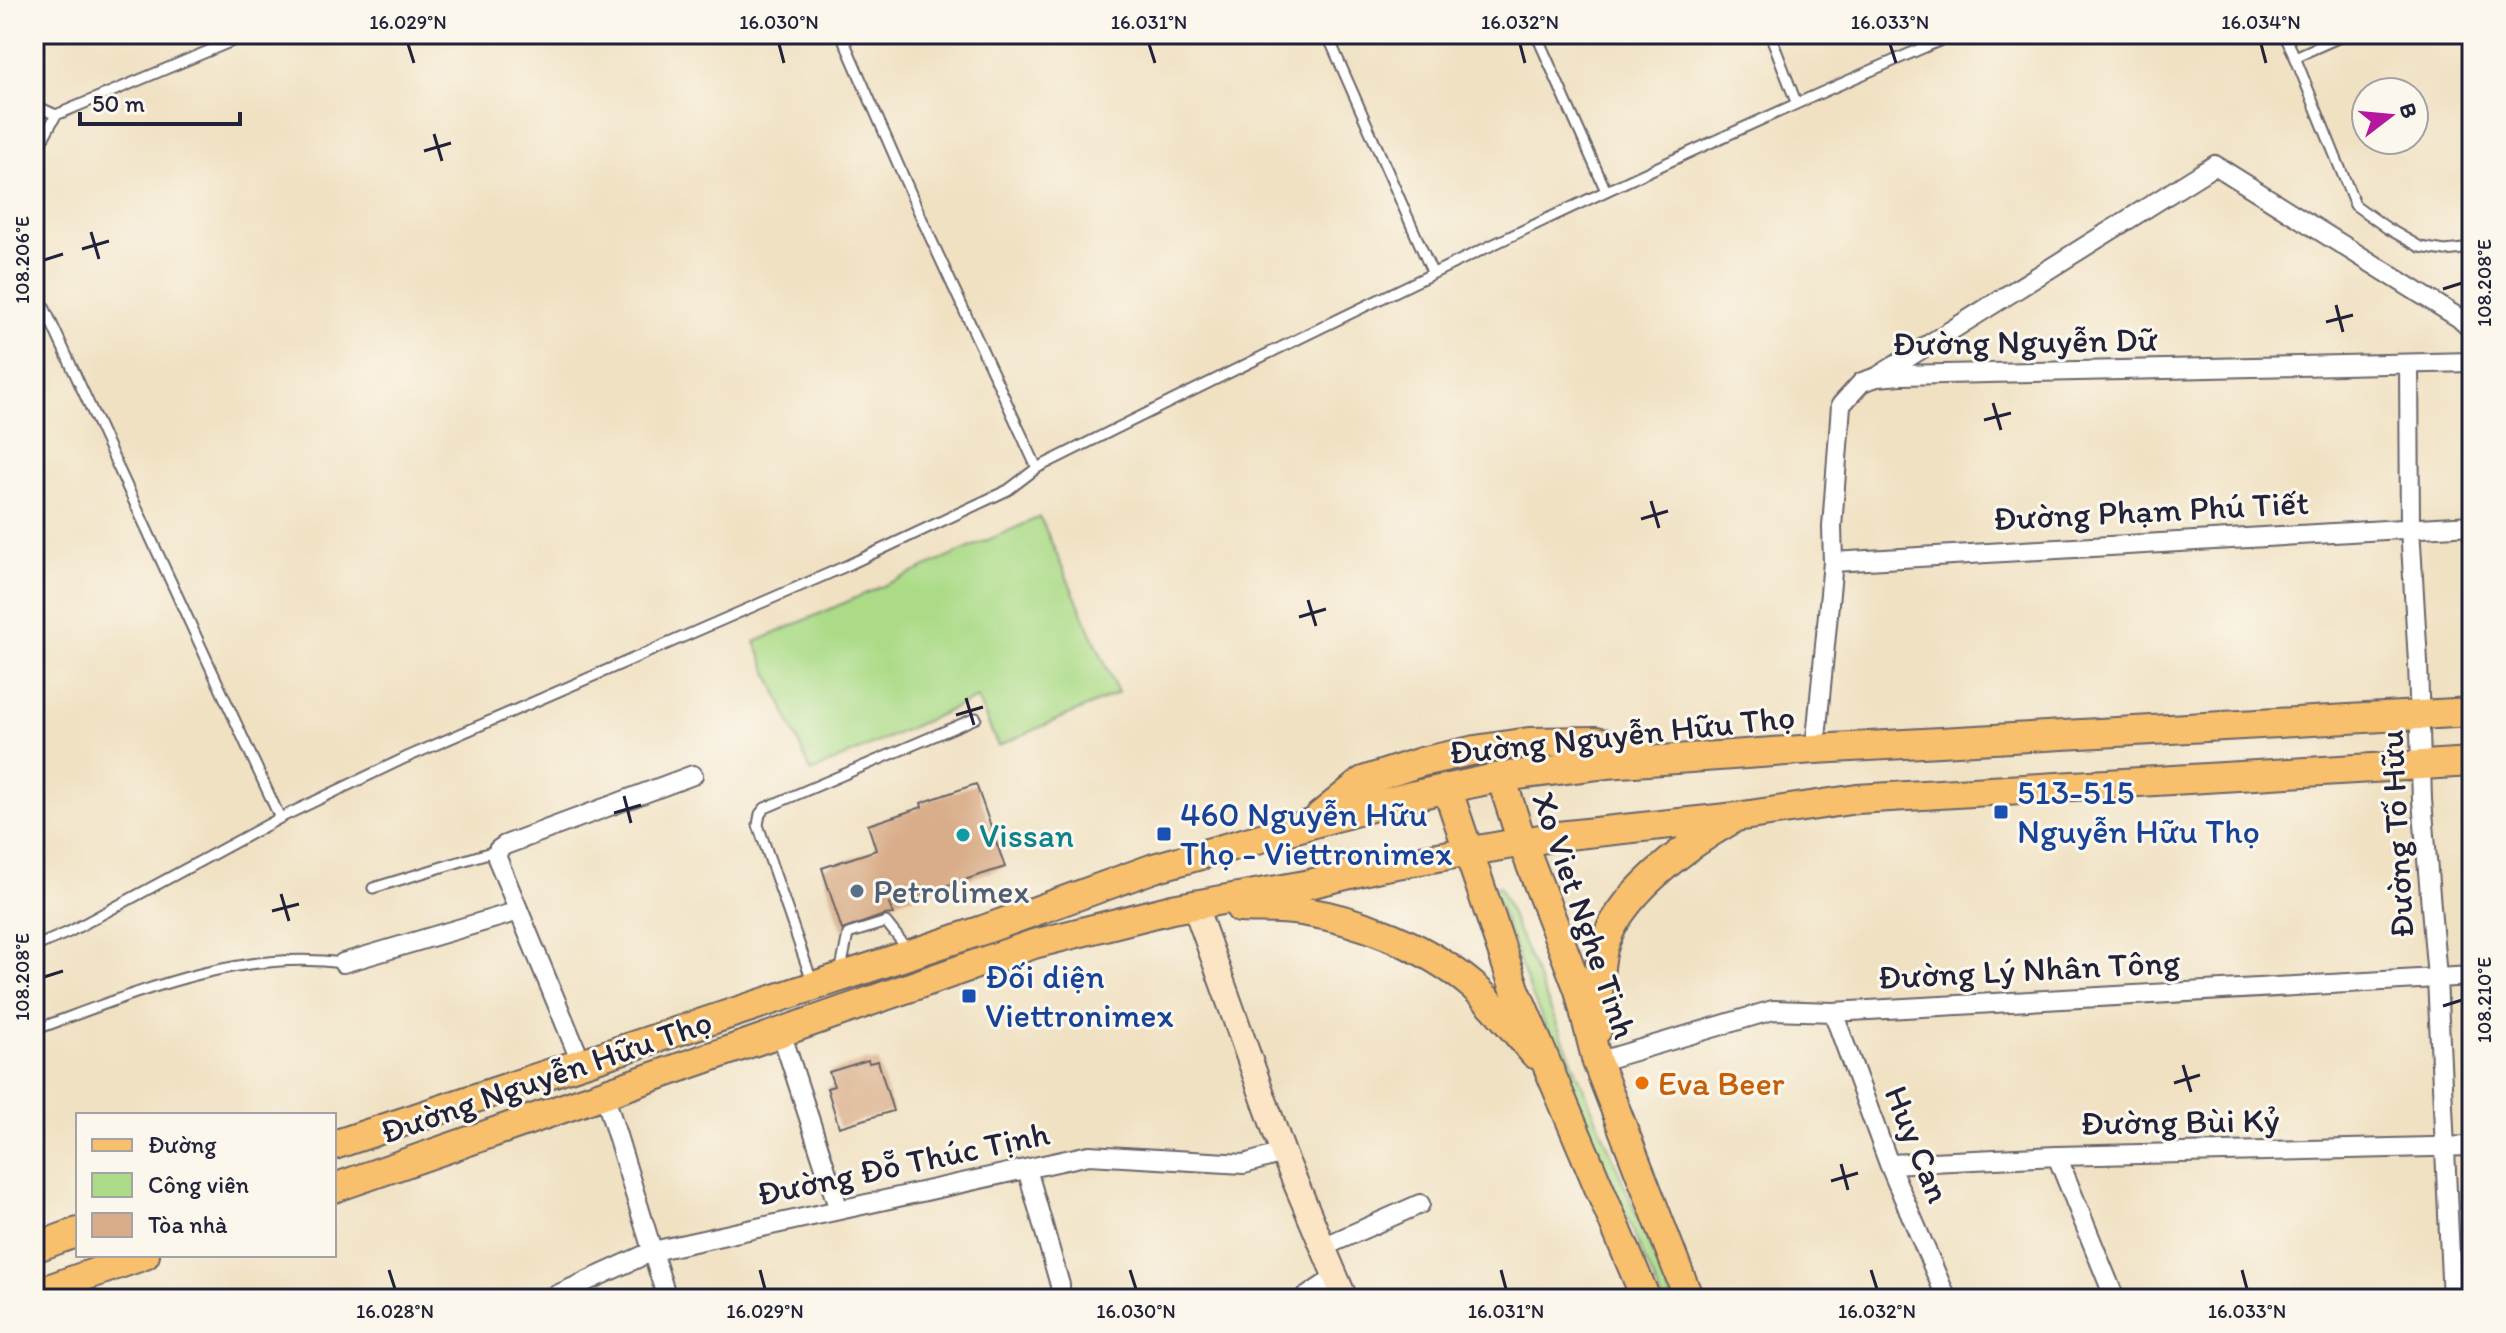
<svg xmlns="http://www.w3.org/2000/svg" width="2506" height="1333" viewBox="0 0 2506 1333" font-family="Itim,sans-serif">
<rect width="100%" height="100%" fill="#fbf7ec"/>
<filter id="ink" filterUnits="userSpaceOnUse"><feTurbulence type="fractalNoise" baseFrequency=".0125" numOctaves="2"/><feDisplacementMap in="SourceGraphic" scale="16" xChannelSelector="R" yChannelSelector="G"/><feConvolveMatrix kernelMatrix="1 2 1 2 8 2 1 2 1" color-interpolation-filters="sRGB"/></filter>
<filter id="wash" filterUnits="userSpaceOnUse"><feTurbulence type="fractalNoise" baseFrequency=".006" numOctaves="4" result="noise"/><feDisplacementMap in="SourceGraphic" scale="32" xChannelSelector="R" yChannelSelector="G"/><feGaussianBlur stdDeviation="1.8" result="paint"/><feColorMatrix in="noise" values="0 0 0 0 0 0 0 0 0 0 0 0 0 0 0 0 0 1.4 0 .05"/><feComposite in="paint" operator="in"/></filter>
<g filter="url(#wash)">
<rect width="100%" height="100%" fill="#f0e1c2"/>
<path fill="#acdb88" stroke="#677e62" stroke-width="2" d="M1040 517 1118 693 998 746 977 698 811 772 755 642Z
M1499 886 1672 1299H1662L1531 993 1493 889Z"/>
<g id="blocks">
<path fill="#d9ad89" d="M976 784 1005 867 889 904 893 914 884 915 842 930 822 868 876 850 868 825 922 807 921 803Z
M868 1060 869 1063 878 1061 893 1111 839 1127 827 1088 834 1086 829 1072Z"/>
</g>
</g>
<g filter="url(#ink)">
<use href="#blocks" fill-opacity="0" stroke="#6a656a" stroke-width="2"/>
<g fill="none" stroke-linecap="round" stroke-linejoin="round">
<defs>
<path id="lane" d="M841 34 925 226 1037 468
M1327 34 1432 272
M1536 34 1606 191
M1770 34 1796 102
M2284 34 2295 57
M2347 34 2295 57 2355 205 2387 228 2420 247 2445 251 2472 248
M34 105 56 115
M34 155 56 115 249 34
M34 285 280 818
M373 888 498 850
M34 947 69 932 280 818 405 758 846 566 1008 490 1037 468C1340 317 1644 168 1955 34
M840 974 848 934 886 922 909 951
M813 984 758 825 760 814 765 808 976 718
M34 1030C131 995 238 948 343 963"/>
<path id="street" d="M2409 364 2410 527 2418 662 2422 800 2437 978 2452 1299
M1880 375 2215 165 2459 318 2472 330
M1833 562 2472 525
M1815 749 1833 562 1832 527 1841 405 1862 382 1877 377 1901 375 2472 362
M343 963 519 911
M1833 1012 1889 1164 1947 1299
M781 1032 839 1210
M581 1062 497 858 498 850 505 845 693 775
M1597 1062 1773 1010 1833 1012 2472 976
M604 1093 667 1299
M2057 1156 2115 1299
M1889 1164 2057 1156 2472 1146
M1027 1169 1060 1285V1299
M1323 1247 1420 1204
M548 1299 653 1251 1089 1155 1244 1164 1283 1153
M1303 1299 1336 1277"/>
<path id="secondary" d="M1195 906 1283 1153 1345 1299"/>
<path id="primary" d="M1501 777 1522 842 1579 990 1597 1062 1689 1299
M1447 788 1515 989 1646 1299
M1320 816 1363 781 1421 762 1475 750 1529 742 1597 741 1643 755
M1240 908C1260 909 1281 908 1301 911 1361 920 1427 947 1473 986 1496 1006 1515 1032 1535 1054
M1597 1030C1598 1005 1597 974 1603 949 1617 896 1685 846 1731 820
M334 1145 983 930 1154 868 1407 797 1501 777 1606 764 1815 749 2472 712
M334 1188 1034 944 1172 909 1305 885 1380 867 1558 836 1736 817 1857 799 2472 762
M34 1248 78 1232
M34 1294 145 1255"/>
</defs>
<use href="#lane" stroke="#6a656a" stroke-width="13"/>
<use href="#street" stroke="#6a656a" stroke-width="22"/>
<use href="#secondary" stroke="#6a656a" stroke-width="28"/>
<use href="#primary" stroke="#6a656a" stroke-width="32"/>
<use href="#lane" stroke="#fff" stroke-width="9"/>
<use href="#street" stroke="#fff" stroke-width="18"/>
<use href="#secondary" stroke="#fce5c4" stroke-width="24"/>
<use href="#primary" stroke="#f8bf6c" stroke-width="28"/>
</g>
</g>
<path fill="none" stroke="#22223b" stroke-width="3" d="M408 44 414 63M779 44 784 63M1149 44 1155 63M1520 44 1525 63M1890 44 1896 63M2261 44 2266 63M434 134 442 161M424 151 451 143M91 232 99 259M82 249 109 241M44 260 63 254M2443 289 2462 283M2336 305 2343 332M2326 322 2353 315M1993 403 2001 430M1984 420 2011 413M1651 501 1659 528M1641 519 1668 511M1308 600 1316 626M1299 617 1326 609M966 698 974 725M956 715 983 707M624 796 631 823M614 813 641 805M281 894 289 921M272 911 299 904M44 977 63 971M2443 1006 2462 1000M2183 1065 2191 1092M2174 1083 2200 1075M1841 1164 1848 1190M1831 1181 1858 1173M389 1270 395 1289M760 1270 765 1289M1130 1270 1136 1289M1501 1270 1506 1289M1871 1270 1877 1289M2242 1270 2247 1289"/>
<g fill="#1a4fb4" stroke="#fbf7ec" stroke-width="3">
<rect x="1993" y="804" width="16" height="16" rx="4"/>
<rect x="1156" y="826" width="16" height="16" rx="4"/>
<rect x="961" y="988" width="16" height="16" rx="4"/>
</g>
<circle fill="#0f9aa8" stroke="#fbf7ec" stroke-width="3" cx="963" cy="835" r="8"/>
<circle fill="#5c6f8a" stroke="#fbf7ec" stroke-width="3" cx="857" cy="891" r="8"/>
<circle fill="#e8710a" stroke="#fbf7ec" stroke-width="3" cx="1642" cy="1083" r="8"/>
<g text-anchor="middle" stroke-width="6" stroke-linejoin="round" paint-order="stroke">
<g font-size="34" fill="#22223b" stroke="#fbf7ec">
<text transform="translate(2025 341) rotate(-1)" y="12">Đường Nguyễn Dữ</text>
<text transform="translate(2151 510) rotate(-3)" y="12">Đường Phạm Phú Tiết</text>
<text transform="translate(1622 734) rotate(-6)" y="12">Đường Nguyễn Hữu Thọ</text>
<text transform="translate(2396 834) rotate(-93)" y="12">Đường Tố Hữu</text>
<text transform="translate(1585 915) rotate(71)" y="12">Xo Viet Nghe Tinh</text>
<text transform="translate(2029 969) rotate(-3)" y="12">Đường Lý Nhân Tông</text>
<text transform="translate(546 1076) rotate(-19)" y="12">Đường Nguyễn Hữu Thọ</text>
<text transform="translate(2180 1121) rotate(-1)" y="12">Đường Bùi Kỷ</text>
<text transform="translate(1918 1144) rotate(68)" y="12">Huy Can</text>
<text transform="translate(903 1163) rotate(-12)" y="12">Đường Đỗ Thúc Tịnh</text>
</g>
<g font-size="34" fill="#164399" stroke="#fbf7ec" text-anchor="start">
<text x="2017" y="804">513-515<tspan x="2017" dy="39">Nguyễn Hữu Thọ</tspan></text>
<text x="1180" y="826">460 Nguyễn Hữu<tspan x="1180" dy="39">Thọ - Viettronimex</tspan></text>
<text x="985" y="988">Đối diện<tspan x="985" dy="39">Viettronimex</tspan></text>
</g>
<g font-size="34" fill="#0d838f" stroke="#fbf7ec" text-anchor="start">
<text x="979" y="847">Vissan</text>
</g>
<g font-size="34" fill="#4e5e75" stroke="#fbf7ec" text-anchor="start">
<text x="873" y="903">Petrolimex</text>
</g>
<g font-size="34" fill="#c56008" stroke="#fbf7ec" text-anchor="start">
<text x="1658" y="1095">Eva Beer</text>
</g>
</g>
<rect width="2506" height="1333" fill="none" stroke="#fbf7ec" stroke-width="88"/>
<rect x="76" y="1113" width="260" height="144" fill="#fbf7ec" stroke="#a4a2a5" stroke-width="2"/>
<rect x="92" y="1139" width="40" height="12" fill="#f8bf6c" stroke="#a4a2a5" stroke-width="2"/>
<text x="148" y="1153" font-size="24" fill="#22223b">Đường</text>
<rect x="92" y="1173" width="40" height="24" fill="#acdb88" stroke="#a4a2a5" stroke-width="2"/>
<text x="148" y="1193" font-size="24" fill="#22223b">Công viên</text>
<rect x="92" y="1213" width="40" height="24" fill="#d9ad89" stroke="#a4a2a5" stroke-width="2"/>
<text x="148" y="1233" font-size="24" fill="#22223b">Tòa nhà</text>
<g transform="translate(2390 116) rotate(74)"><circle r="38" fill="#fbf7ec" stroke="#a4a2a5" stroke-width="2"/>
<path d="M0-6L14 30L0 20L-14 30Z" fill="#b5179e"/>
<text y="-12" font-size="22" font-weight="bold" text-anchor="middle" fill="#22223b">B</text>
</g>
<path d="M80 112v12h160v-12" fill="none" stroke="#22223b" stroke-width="4"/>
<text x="92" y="112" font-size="24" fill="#22223b" stroke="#fbf7ec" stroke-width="6" paint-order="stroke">50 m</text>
<rect x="44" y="44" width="2418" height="1245" fill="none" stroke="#22223b" stroke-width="3"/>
<g font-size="20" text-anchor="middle" fill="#22223b">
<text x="408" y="29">16.029°N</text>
<text x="779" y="29">16.030°N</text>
<text x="1149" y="29">16.031°N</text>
<text x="1520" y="29">16.032°N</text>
<text x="1890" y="29">16.033°N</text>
<text x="2261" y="29">16.034°N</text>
<text transform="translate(22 260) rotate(-90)" y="7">108.206°E</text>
<text transform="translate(2484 283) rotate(-90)" y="7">108.208°E</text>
<text transform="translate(22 977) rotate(-90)" y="7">108.208°E</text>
<text transform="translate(2484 1000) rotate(-90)" y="7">108.210°E</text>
<text x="395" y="1318">16.028°N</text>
<text x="765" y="1318">16.029°N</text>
<text x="1136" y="1318">16.030°N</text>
<text x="1506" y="1318">16.031°N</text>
<text x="1877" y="1318">16.032°N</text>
<text x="2247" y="1318">16.033°N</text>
</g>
</svg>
